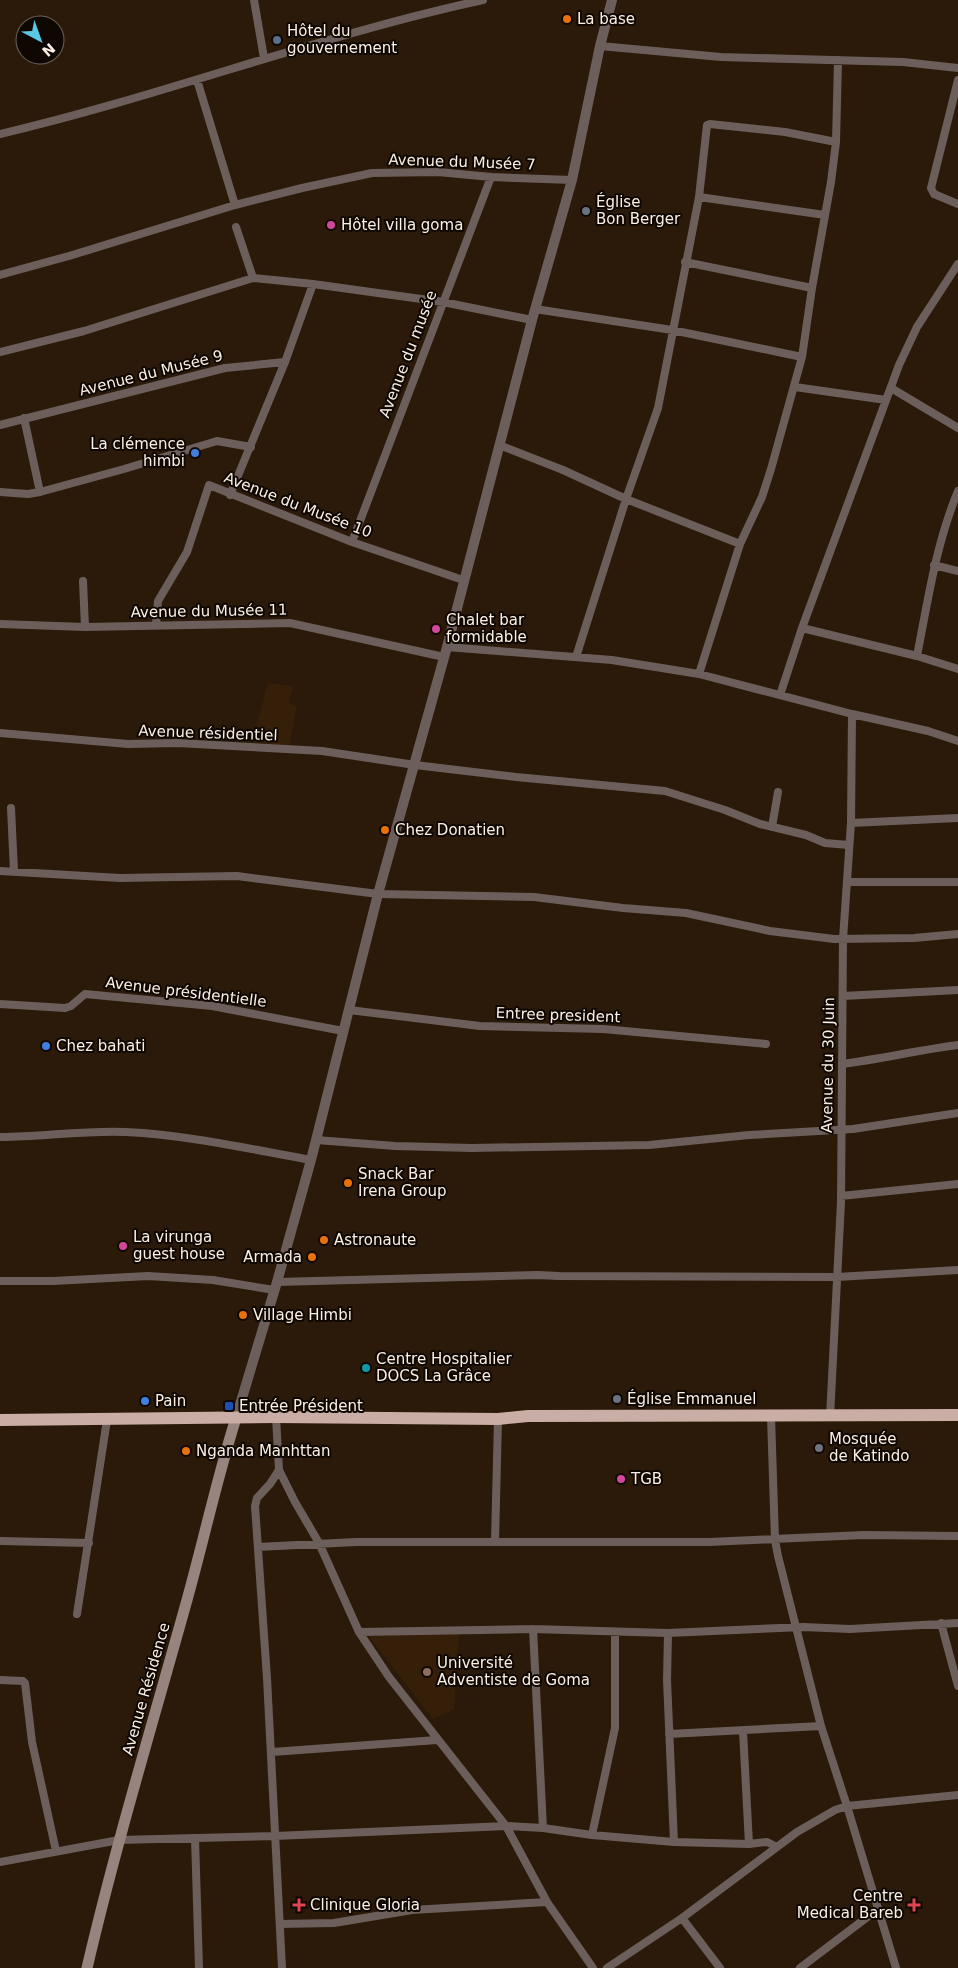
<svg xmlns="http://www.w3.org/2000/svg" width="958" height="1968" viewBox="0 0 958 1968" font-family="'DejaVu Sans',sans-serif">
<rect width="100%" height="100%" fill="#2b1a09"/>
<path fill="#351f08" d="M268 683 293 686 289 703 297 706 289 746 252 742Z
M367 1634H459L454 1710 433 1719Z"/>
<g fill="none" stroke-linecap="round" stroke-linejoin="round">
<path stroke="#6c5f5b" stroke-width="8" d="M254 0 264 58
M600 46 721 57 903 62 958 68
M197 80 235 205
M958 80 931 188 934 194 958 204
M0 134C163 96 320 35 483 0
M699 197 825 215
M236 227 253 278
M685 262 812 288
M0 275 69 256 235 205 302 188 372 173 438 172 491 177 572 180
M535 309 672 330 802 357
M0 352 84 331 253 278 313 284 443 302 532 320
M795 387 886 400
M891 388 958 428
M24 418 40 492
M0 425 225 368 285 362
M499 445 563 470 626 499 740 544
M0 492 28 494 40 492 124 469 217 441 251 447
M230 495 285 362 313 284
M352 542 491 177
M934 565 958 571
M83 581 85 627
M0 624 85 627 290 623 444 657
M156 624 158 601 187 552 209 485 352 542 463 580
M802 628 917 656 958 669
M447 647 612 660 699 674 852 714 928 731 958 741
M917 656C928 600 936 544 958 491
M576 657 626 499 658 408 699 197 707 125 710 124 785 132 836 142
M699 674 740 544 762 497 771 469 802 357 812 288 831 182 836 142 838 60
M780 695 802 628 899 365 917 327 958 264
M0 733 128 744 177 743 322 751 415 765 516 777 665 791 725 810 760 824 806 835 825 843 849 845
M11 808 14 871
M851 823 958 818
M772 827 778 792
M0 871 120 878 237 876 378 894 534 897 623 908 686 913 770 931 834 939 914 938 958 934
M847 882H958
M843 996 958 990
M0 1004 65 1008 71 1006 85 994 212 1006 343 1031
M349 1010 480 1026 603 1029 766 1044
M842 1064C881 1059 919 1050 958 1045
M0 1137C42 1137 84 1130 126 1132 188 1135 250 1149 311 1160
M316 1140 395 1146 472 1148 649 1145 749 1135 853 1129 958 1113
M841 1196 958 1184
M0 1281H53L148 1276 213 1280 274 1290
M277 1282 538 1275 559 1276 837 1277 958 1270
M771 1416 775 1540 778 1556 821 1726 847 1806 896 1968
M276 1417 279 1470 295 1502 319 1543 359 1632 389 1677 506 1826 547 1902 593 1968
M830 1417 841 1202 843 939 851 823 852 714
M279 1470 270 1484 257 1498 255 1506 267 1678 282 1968
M0 1541 89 1543
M495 1542 498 1419
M258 1547 356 1542H709L864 1535 958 1536
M77 1614 107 1420
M941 1623 958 1686
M533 1629 543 1828
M359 1632 533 1629 668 1633 803 1627 850 1629 958 1623
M668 1633 667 1680 674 1842
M0 1680 23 1681 25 1683 32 1742 56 1851
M743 1731 749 1844
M669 1734 821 1726
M272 1752 437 1740
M592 1835 615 1728V1632
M195 1838 199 1968
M0 1862 119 1840 275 1836 506 1826 543 1828 592 1835 674 1842 749 1844 767 1842 777 1847
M682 1918 720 1968
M280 1924 334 1923 412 1910 547 1902
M607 1968 682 1918 797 1832 835 1810 847 1806 958 1795
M800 1968 878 1909"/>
<path stroke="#6c5f5b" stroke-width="10" d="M236 1418 277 1282 311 1160 378 894 447 647 532 320 572 180 600 46 612 0"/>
<path stroke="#98847e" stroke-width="11" d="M87 1968C116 1844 153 1722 187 1600 204 1539 217 1478 236 1418"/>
<path stroke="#caada5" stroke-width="12" d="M0 1420 276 1417 498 1419 528 1416 958 1415"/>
</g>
<g fill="#e8710a" stroke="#0e0702" stroke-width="2">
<circle cx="567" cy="19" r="5"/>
<circle cx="385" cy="830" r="5"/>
<circle cx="348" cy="1183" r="5"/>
<circle cx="324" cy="1240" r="5"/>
<circle cx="312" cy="1257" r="5"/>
<circle cx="243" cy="1315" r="5"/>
<circle cx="186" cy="1451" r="5"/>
</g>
<circle fill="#5c6f8a" stroke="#0e0702" stroke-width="2" cx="277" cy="40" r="5"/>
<g fill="#6b7280" stroke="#0e0702" stroke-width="2">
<circle cx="586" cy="211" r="5"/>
<circle cx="617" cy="1399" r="5"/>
<circle cx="819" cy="1448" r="5"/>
</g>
<g fill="#d1479c" stroke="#0e0702" stroke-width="2">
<circle cx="331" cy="225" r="5"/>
<circle cx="436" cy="629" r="5"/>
<circle cx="123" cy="1246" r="5"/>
<circle cx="621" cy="1479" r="5"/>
</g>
<g fill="#3f7fe0" stroke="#0e0702" stroke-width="2">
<circle cx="195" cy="453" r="5"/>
<circle cx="46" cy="1046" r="5"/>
<circle cx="145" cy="1401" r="5"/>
</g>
<circle fill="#0f9aa8" stroke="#0e0702" stroke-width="2" cx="366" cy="1368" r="5"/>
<rect fill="#1a4fb4" stroke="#0e0702" stroke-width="2" x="224" y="1401" width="10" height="10" rx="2.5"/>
<circle fill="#8d6e63" stroke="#0e0702" stroke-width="2" cx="427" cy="1672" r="5"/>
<g fill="#e0444e" stroke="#0e0702" stroke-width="2">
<path d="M296.5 1897.5h5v5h5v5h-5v5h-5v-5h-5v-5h5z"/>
<path d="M911.5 1897.5h5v5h5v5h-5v5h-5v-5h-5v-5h5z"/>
</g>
<g text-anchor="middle" stroke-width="4" stroke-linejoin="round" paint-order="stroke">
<g font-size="15" fill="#fcf0e5" stroke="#0e0702" text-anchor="start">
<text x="577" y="24">La base</text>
<text x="287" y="36">Hôtel du<tspan x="287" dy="17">gouvernement</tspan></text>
<text x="596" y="207">Église<tspan x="596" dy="17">Bon Berger</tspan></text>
<text x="341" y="230">Hôtel villa goma</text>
<text x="185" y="449" text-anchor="end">La clémence<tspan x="185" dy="17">himbi</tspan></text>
<text x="446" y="625">Chalet bar<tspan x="446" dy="17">formidable</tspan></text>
<text x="395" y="835">Chez Donatien</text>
<text x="56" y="1051">Chez bahati</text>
<text x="358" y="1179">Snack Bar<tspan x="358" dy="17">Irena Group</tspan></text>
<text x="133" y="1242">La virunga<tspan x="133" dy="17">guest house</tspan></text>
<text x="334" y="1245">Astronaute</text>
<text x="302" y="1262" text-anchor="end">Armada</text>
<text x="253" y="1320">Village Himbi</text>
<text x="376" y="1364">Centre Hospitalier<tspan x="376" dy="17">DOCS La Grâce</tspan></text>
<text x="627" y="1404">Église Emmanuel</text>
<text x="155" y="1406">Pain</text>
<text x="239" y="1411">Entrée Président</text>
<text x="829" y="1444">Mosquée<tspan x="829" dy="17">de Katindo</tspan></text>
<text x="196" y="1456">Nganda Manhttan</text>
<text x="631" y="1484">TGB</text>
<text x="437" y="1668">Université<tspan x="437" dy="17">Adventiste de Goma</tspan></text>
<text x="903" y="1901" text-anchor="end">Centre<tspan x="903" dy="17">Medical Bareb</tspan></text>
<text x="310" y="1910">Clinique Gloria</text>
</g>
<g font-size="15" fill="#fcf0e5" stroke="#0e0702">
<text transform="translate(462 162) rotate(2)" y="5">Avenue du Musée 7</text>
<text transform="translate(408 354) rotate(-69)" y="5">Avenue du musée</text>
<text transform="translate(151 373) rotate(-14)" y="5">Avenue du Musée 9</text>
<text transform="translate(298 505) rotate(21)" y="5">Avenue du Musée 10</text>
<text transform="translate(209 611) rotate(-1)" y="5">Avenue du Musée 11</text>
<text transform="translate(208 733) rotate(2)" y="5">Avenue résidentiel</text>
<text transform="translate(186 992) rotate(7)" y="5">Avenue présidentielle</text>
<text transform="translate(558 1015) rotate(2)" y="5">Entree president</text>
<text transform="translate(828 1065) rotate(-89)" y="5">Avenue du 30 Juin</text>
<text transform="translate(146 1689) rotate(-74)" y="5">Avenue Résidence</text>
</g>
</g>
<g transform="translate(40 40) rotate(139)"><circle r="24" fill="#0e0702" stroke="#6d645d"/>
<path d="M0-4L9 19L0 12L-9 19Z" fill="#59c8e4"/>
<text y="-8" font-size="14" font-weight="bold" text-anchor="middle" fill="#fcf0e5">N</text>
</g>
</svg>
